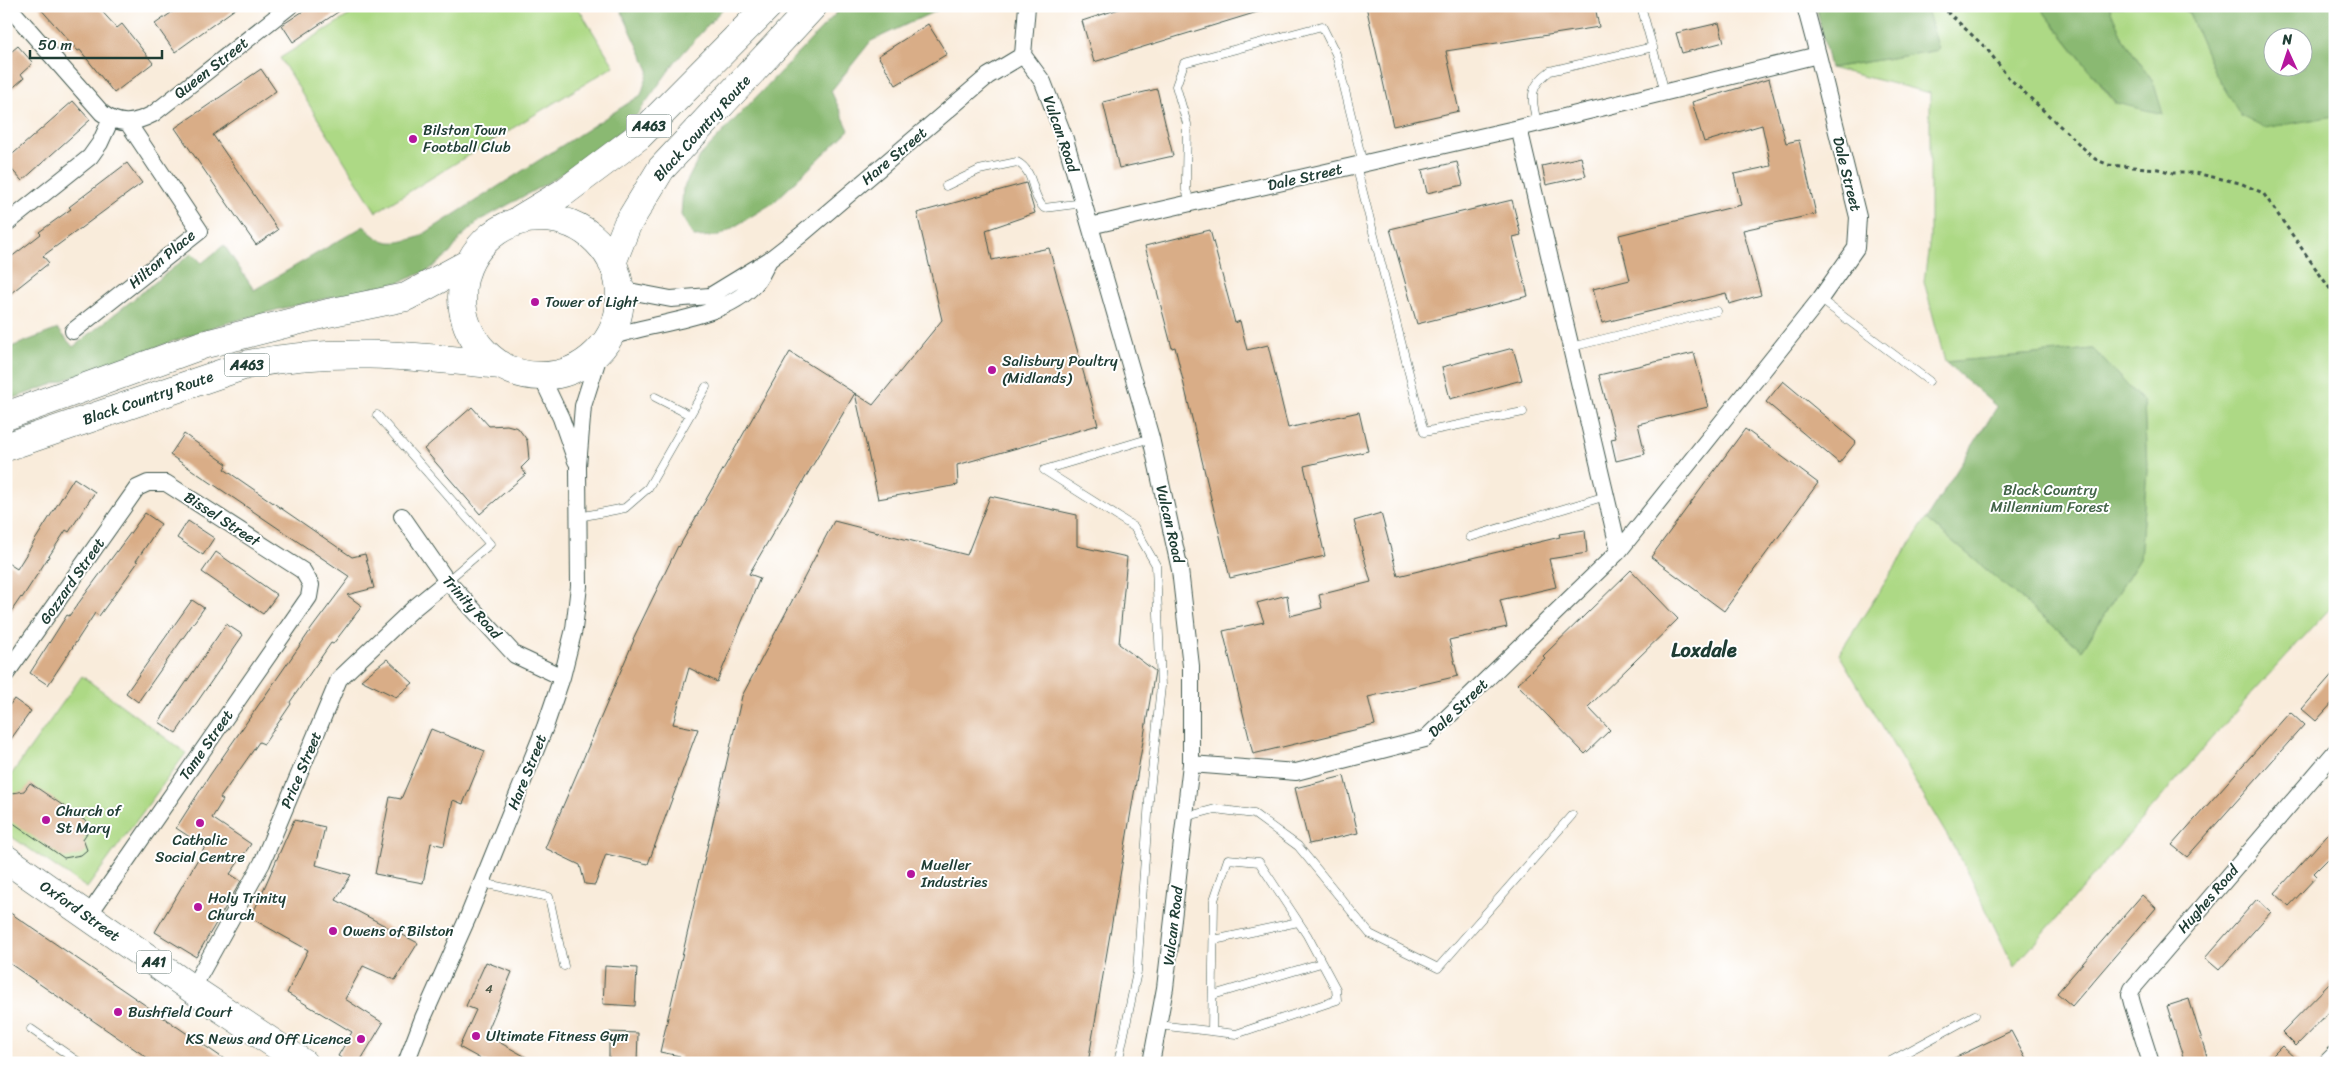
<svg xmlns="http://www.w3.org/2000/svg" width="2341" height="1069" viewBox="0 0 2341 1069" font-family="Sriracha,sans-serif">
<rect width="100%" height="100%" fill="#fff"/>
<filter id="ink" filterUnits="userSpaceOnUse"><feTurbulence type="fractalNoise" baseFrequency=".02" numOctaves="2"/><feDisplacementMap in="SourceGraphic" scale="10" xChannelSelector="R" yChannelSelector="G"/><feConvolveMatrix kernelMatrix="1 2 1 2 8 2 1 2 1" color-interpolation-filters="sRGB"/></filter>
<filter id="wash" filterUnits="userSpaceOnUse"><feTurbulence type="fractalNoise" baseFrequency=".0096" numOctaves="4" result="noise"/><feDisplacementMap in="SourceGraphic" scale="20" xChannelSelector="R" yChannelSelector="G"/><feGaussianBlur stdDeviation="1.12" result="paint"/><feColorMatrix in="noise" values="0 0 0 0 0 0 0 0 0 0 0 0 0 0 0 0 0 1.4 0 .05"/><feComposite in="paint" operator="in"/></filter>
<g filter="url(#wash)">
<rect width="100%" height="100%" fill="#f9ecdb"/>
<path fill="#add985" stroke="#668b5c" d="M364 6H577L614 66 376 212 280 58Z
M1926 6H2039L2115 103 2153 81 2123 39 2109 7 2176 6 2189 13 2215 73 2335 116V603L2251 694 2014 967 1964 864 1839 654 1926 519 2082 650 2140 558 2147 470 2144 403 2093 349 1945 362 1924 281 1930 238V93L1830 68 1939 50Z
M82 676 186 753 87 888 6 833V782Z"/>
<path fill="#8ab972" stroke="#547b53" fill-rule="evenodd" d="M619 6H725L675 62 631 123 590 155 549 182 479 221 462 236 450 253 429 270 400 282 284 308 219 325 6 401V349L58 329 73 347 192 253 202 263 224 245 254 290 364 226C382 247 396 244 419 237L641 95 649 70Z
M843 6H946L871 41 831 91 849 130 773 203 719 236 694 237 681 215 683 189 700 156Z
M1816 6H1926L1939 50 1830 68Z
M2039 6H2109L2123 39 2153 81 2163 114 2116 103Z
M2176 6H2335V116L2264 128 2241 116 2215 73 2189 13ZM2274 38H2304V68H2274Z
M2093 349 2144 403 2147 470 2140 558 2082 650 1926 519 1997 407 1945 362Z"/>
<g id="blocks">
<path fill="#d9ad87" d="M38 6H97L117 28 122 24 153 63 114 93 80 50 78 51Z
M181 6H239L175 52 155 24Z
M311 6H347L293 42 282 25Z
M1128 6H1263L1264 10 1094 62 1082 21Z
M1366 6H1595L1599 27 1446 51 1459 111 1393 126Z
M1719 23 1724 42 1682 53 1676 33Z
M928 24 947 54 896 85 878 56Z
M18 46 33 63 21 74 24 78 6 94V56Z
M261 69 276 91 213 135 278 230 256 245 175 128Z
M1769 79 1786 143 1799 140 1816 214 1743 230 1761 295 1729 304 1726 293 1602 323 1593 289 1630 280 1619 235 1741 205 1734 174 1771 166 1762 125 1704 142 1692 102Z
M1157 89 1173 156 1119 168 1103 102Z
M73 101 90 120 22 181 6 163V160Z
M1581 157 1586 176 1546 185 1542 166Z
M1457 162 1463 185 1427 193 1422 170Z
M127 163 142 183 43 256 49 263 6 297V261L41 234 39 232 71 209 69 207Z
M1026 183 1035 213 986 230 992 260 1049 248 1098 425 957 465 958 485 878 499 855 393 749 574 760 578 717 682 689 668 673 724 698 729 648 864 606 854 595 885 585 884 580 865 545 848 634 640 633 639 678 546 679 547 790 352 873 405 942 320 917 213Z
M1512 200 1521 235 1513 237 1528 296 1417 324 1390 229Z
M1210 230 1235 323 1240 321 1247 350 1268 345 1288 428 1359 412 1368 451 1304 466 1325 556 1230 578 1175 347 1172 348 1145 246Z
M1513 348 1522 380 1450 399 1442 367Z
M1694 353 1708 407 1638 424 1645 454 1616 461 1611 439 1616 438 1599 375Z
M1783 381 1856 442 1839 463 1766 402Z
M472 407 489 426 507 425 518 428 527 440 528 448 529 460 521 468 526 474 480 514 424 449Z
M1745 429 1818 483 1724 611 1651 557Z
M184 434 227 464 224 469 352 557 365 554 374 588 347 595 362 606 333 644 331 643 290 702 291 704 264 744 259 742 220 798 223 800 212 818 251 844 230 874 241 881 196 957 155 932 205 847 176 828 210 775 312 628 350 577 170 455Z
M74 478 95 492 69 532 66 530 22 598 21 597 6 619V562L17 569Z
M990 496 1077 515V546L1127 557 1119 644 1155 671 1088 1063H679L680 1056 660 1052 742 696 834 521 967 555Z
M145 513 161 524 136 561 138 562 99 616 95 613 48 685 30 673 67 615 69 616Z
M1381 513 1398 576 1560 537 1559 534 1585 530 1587 553 1549 559 1556 587 1500 600 1507 627 1449 640 1458 676 1368 697 1375 725 1253 754 1223 631 1264 622 1257 603 1287 595 1290 616 1322 608 1319 595 1371 582 1354 521Z
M188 521 214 538 203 555 177 538Z
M216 552 277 595 263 614 202 572Z
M1631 570 1678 619 1588 707 1610 730 1585 754 1517 684 1545 658 1543 656Z
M192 600 204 608 138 702 126 693Z
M226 624 243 635 176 733 159 722Z
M387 659 413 683 396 697 361 680Z
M2335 671V700L2316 721 2302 709Z
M14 699 31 711 6 746V710Z
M2290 712 2304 725 2187 857 2172 845Z
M431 729 485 751 463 804 453 800 444 846 431 843 423 883 375 874 390 797 401 799Z
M1344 776 1358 833 1309 844 1295 788Z
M30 783 87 822 89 830 83 839 87 850 81 855 64 858 6 818 10 811 8 800 13 793 24 791Z
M294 820 325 827 316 865 351 875 336 900 418 943 395 980 363 966 345 999 383 1023 359 1063H349L338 1056 352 1032 287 993 308 950 251 918Z
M2335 826V852L2314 873 2317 876 2289 906 2275 893Z
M2142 895 2156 908 2072 1006 2057 993Z
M2257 899 2271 912 2219 970 2205 958Z
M6 910 230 1063H155L6 961Z
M486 962 512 972 486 1035 537 1063H488L459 1047 476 1010 466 1006Z
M605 966 637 968 635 1006 603 1004Z
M2335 978V1006L2296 1046 2282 1032Z
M2189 999 2209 1063H2185L2167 1006Z
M2011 1031 2028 1063H1944Z
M609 1032 638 1033 637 1063H609Z
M2282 1046 2300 1063H2265Z"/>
</g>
</g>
<g filter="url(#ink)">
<use href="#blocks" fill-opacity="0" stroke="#40574d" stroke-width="1"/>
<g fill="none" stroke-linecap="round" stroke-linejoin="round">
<defs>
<path id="service" d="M1641 6 1665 92
M1537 124C1532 98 1527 88 1550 71L1653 47
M1356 165 1424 432 1523 412
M946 186 979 170 1017 162C1036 172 1030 195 1044 208L1084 203
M1191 203 1186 190V179L1187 124 1176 86 1184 63 1322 26 1336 54 1363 164
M1820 299 1929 381
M1571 347 1717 311
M655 397 688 414
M377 415 490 544 447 581
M579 517 625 508 648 488 706 387
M1470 537 1606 496
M1185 817 1215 809 1254 814 1298 846 1370 934 1438 968 1572 815
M482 883 549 897 564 966
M1214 940 1298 922
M1213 995 1321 963
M1158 1025 1236 1034 1337 1000 1336 989 1307 935 1259 862 1228 859 1214 900 1212 1031
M31 1029 80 1063
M1118 1063 1137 972 1149 800 1161 686 1156 565 1134 527 1044 470 1151 438
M1887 1063 1975 1015"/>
<path id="minor" d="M8 6 102 113C119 126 134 124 153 114L290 6
M1027 6 1023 55 1043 82 1065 139 1151 438 1180 570 1191 666V764L1165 988 1151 1063
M1805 6 1818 55
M1519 128 1619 551
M6 224 90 157 100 143 111 119
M1090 226 1519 128 1818 55 1858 217 1856 248 1820 299 1619 551 1425 739 1296 772 1191 764
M614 270 629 291 671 299 710 296 769 260 801 235 988 76 1023 55
M73 331 200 231 128 123
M608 338C652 322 722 320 754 285 760 280 764 269 768 262
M541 376 561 418 576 461
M402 516 447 581 515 655 562 677
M6 674 137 488 148 483H166L303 571 311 585 309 597 88 916
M192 989 262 863 339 679 414 608 447 581
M406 1063 423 1018 468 917 545 727 562 677 574 629 579 586 578 466 583 406 602 346
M2151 1063 2132 1003 2130 995 2132 989 2335 752
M2326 1063 2335 1054"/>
<path id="trunk" d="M462 297a79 79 0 1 1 158 0a79 79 0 1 1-158 0Z
M520 219 563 193 639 136 768 6
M612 263 627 225 661 169 813 6
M6 416 202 345 328 313 406 297 469 263
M6 447 249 364C338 347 413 356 501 365
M6 859 192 989 303 1063"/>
</defs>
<use href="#service" stroke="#40574d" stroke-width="9"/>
<use href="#minor" stroke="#40574d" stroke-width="18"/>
<use href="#trunk" stroke="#40574d" stroke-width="29"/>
<path stroke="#40574d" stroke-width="3" stroke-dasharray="4 4" stroke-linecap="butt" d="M1941 6 1987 49 2008 77 2095 159 2109 165 2158 169 2173 173H2195L2240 183 2263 193 2335 296"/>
<use href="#service" stroke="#fff" stroke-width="8"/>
<use href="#minor" stroke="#fff" stroke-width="16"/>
<use href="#trunk" stroke="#fff" stroke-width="28"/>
</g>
</g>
<g fill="#b5179e" stroke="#fff" stroke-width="2">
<circle cx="413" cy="139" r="5"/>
<circle cx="535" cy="302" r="5"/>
<circle cx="992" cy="370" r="5"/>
<circle cx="46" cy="820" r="5"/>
<circle cx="200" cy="823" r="5"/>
<circle cx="911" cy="874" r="5"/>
<circle cx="198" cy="907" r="5"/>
<circle cx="333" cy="931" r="5"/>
<circle cx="118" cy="1012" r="5"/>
<circle cx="476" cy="1036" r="5"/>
<circle cx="361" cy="1039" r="5"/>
</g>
<g text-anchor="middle" stroke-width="4" stroke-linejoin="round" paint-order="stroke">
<g font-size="12" fill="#4e5949">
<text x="489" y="993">4</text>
</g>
<g fill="#fff" stroke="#627771" stroke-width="1">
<rect x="626.5" y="114.5" width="45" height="23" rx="4"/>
<rect x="224.5" y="353.5" width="45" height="23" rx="4"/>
<rect x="136.5" y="950.5" width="35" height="23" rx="4"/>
</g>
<g font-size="14" font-weight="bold" fill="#1f3d34">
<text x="649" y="131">A463</text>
<text x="247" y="370">A463</text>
<text x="154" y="967">A41</text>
</g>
<g font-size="15" fill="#1f3d34" stroke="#fff">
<text transform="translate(211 68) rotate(-38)" y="5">Queen Street</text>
<text transform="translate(702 128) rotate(-48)" y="5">Black Country Route</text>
<text transform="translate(1061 134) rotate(71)" y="5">Vulcan Road</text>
<text transform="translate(894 156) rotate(-40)" y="5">Hare Street</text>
<text transform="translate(1847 174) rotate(76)" y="5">Dale Street</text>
<text transform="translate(1305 177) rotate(-13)" y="5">Dale Street</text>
<text transform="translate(162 259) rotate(-40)" y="5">Hilton Place</text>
<text transform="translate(148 398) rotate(-19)" y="5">Black Country Route</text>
<text transform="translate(222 519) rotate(33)" y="5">Bissel Street</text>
<text transform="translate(1170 524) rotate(77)" y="5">Vulcan Road</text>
<text transform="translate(72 581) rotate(-55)" y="5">Gozzard Street</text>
<text transform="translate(472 607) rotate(48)" y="5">Trinity Road</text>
<text transform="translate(1458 708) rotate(-44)" y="5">Dale Street</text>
<text transform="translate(206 745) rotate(-55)" y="5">Tame Street</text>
<text transform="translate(301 770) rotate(-67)" y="5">Price Street</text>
<text transform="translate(527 772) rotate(-68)" y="5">Hare Street</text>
<text transform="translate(2208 899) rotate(-49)" y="5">Hughes Road</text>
<text transform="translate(80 911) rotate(35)" y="5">Oxford Street</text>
<text transform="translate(1173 926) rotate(-83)" y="5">Vulcan Road</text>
</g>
<g font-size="15" fill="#1f3d34" stroke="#fff" text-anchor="start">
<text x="423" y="135">Bilston Town<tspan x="423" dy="17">Football Club</tspan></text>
<text x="545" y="307">Tower of Light</text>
<text x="1002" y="366">Salisbury Poultry<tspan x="1002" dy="17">(Midlands)</tspan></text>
<text x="56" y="816">Church of<tspan x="56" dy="17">St Mary</tspan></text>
<text x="200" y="845" text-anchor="middle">Catholic<tspan x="200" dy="17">Social Centre</tspan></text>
<text x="921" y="870">Mueller<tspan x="921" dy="17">Industries</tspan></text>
<text x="208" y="903">Holy Trinity<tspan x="208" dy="17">Church</tspan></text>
<text x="343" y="936">Owens of Bilston</text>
<text x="128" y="1017">Bushfield Court</text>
<text x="486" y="1041">Ultimate Fitness Gym</text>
<text x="351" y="1044" text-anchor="end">KS News and Off Licence</text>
</g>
<g font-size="15" fill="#426448" stroke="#fff">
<text x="2050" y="495">Black Country<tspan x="2050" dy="17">Millennium Forest</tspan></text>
</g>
<g font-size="20" font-weight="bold" fill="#1f3d34" stroke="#fff">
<text x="1704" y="657">Loxdale</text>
</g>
</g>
<rect width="2341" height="1069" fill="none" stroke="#fff" stroke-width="25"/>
<g transform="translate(2288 52) rotate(357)"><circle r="24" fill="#ffffff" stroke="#a5b1ae"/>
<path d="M0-4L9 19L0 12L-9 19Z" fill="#b5179e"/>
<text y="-8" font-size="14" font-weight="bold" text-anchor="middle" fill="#1f3d34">N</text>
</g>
<path d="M30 50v8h132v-8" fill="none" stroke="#1f3d34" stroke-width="2.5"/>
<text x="38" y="50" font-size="15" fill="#1f3d34" stroke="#ffffff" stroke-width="4" paint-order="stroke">50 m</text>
</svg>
